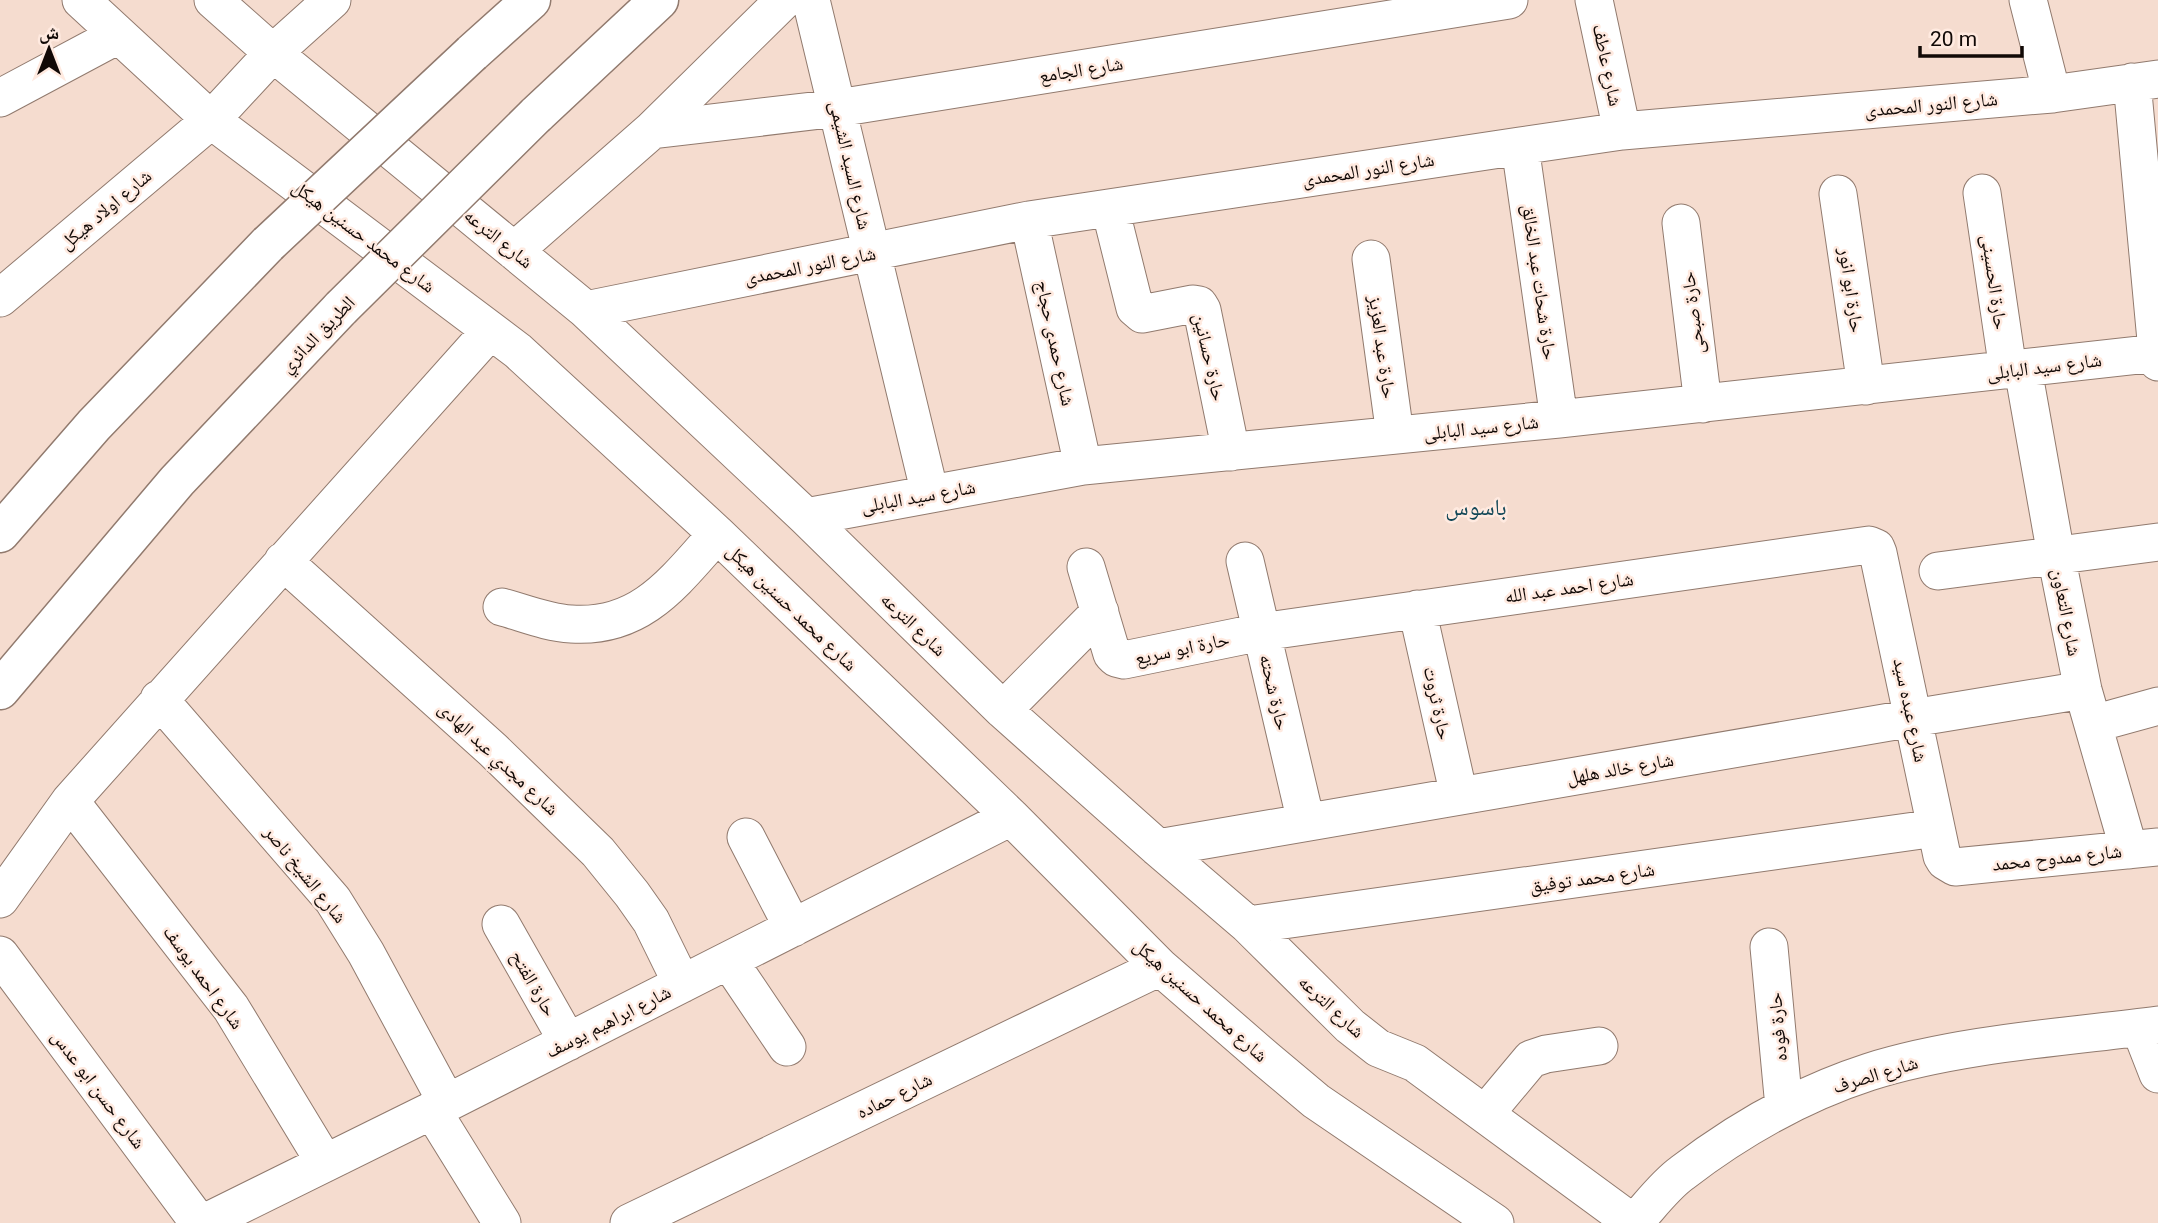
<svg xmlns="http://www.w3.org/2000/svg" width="2158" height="1223" viewBox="0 0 2158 1223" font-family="Roboto,'Noto Naskh Arabic',sans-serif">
<rect width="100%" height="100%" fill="#f5dccf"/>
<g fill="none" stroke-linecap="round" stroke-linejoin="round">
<defs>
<path id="minor" d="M81 0 211 120 518 351 717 534 1011 817 1160 967 1266 1059 1316 1101 1495 1223
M213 0 273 53 586 310 806 517 1003 710 1158 848 1248 925 1350 1026 1378 1048 1415 1063 1633 1223
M811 0 930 494
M1594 0 1622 131
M2028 0 2052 94
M2132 82 2158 362
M0 98 118 35
M652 130 838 108 1509 0
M1520 146 1559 419
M1982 193 2008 370
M1838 194 1866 386
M1110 208 1135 308 1142 314 1193 304 1199 305 1202 310 1231 452
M1029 220 1083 466
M1681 223 1703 404
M514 251 652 130 784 0
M1371 259 1395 435
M0 298 211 120 273 53 332 0
M586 310 1029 220 1520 146 1622 131 2052 94 2158 79
M2023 369 2056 555 2083 690 2129 850
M806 517 1083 466 1559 419 2158 353
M283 561 493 750 598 852 632 894 651 921 682 984
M1245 561 1306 822
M1086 567 1112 654 1116 658 1124 660 1261 632 1869 545 1876 548 1878 553 1942 856 1945 861 1955 867 2158 847
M1938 571 2158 542
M502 607C524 613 548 623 571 624 641 629 674 582 717 534
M1417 609 1459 796
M159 699 333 900 366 953 447 1103
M1003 710 1100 612
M2093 724 2158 706
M70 801 231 1008 325 1163
M746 837 793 928
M1158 848 1913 718 2083 690
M0 899 70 801 490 331
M501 924 568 1042
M1248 925 1936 828
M1769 947 1784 1107
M0 955 199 1223
M729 961 787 1047
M2140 1028 2158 1074
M432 1110 502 1223
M1485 1114 1531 1059 1546 1054 1599 1046
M204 1223 447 1103 1011 817
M629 1223 1160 967
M1634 1223C1649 1207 1664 1186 1682 1173 1738 1130 1801 1094 1869 1072 1958 1044 2065 1037 2158 1025"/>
<path id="highway" d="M472 53 531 0
M536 115 659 0
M0 533 94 425 268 244
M0 690 177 481 341 308"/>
</defs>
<use href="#minor" stroke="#917a6e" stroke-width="39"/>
<use href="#highway" stroke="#917a6e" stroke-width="41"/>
<use href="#minor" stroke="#fff" stroke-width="37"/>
<use href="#highway" stroke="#fff" stroke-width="38"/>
<defs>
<path id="highway-bridge" d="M268 244 472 53
M341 308 536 115"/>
</defs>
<use href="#highway-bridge" stroke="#917a6e" stroke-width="41" stroke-linecap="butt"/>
<use href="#highway-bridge" stroke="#fff" stroke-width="38"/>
</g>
<g text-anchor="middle" stroke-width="5" stroke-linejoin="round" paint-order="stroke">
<g font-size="19" fill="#110906" stroke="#ffeae0">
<text transform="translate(1608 65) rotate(78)" y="7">شارع عاطف</text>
<text transform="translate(1081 69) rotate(-9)" y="7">شارع الجامع</text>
<text transform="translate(1931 104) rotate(-5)" y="7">شارع النور المحمدى</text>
<text transform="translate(851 165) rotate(77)" y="7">شارع السيد الشيمى</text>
<text transform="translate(1368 169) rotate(-9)" y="7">شارع النور المحمدى</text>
<text transform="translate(105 209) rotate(-40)" y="7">شارع اولاد هيكل</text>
<text transform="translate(364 236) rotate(37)" y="7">شارع محمد حسنين هيكل</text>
<text transform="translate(499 238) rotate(39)" y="7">شارع الترعه</text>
<text transform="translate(810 265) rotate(-11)" y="7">شارع النور المحمدى</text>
<text transform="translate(1540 282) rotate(82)" y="7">حارة شحات عبد الخالق</text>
<text transform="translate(1995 282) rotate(82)" y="7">حارة الحسينى</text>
<text transform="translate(1852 290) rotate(82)" y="7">حارة ابو انور</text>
<text transform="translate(1692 313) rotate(-97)" y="7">حارة صبحى</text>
<text transform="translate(317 334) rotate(-46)" y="7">الطريق الدائري</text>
<text transform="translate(1056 343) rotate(78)" y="7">شارع حمدى حجاج</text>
<text transform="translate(1383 347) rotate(82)" y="7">حارة عبد العزيز</text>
<text transform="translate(1210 357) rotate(77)" y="7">حارة حسانين</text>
<text transform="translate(2044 366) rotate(-7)" y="7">شارع سيد البابلى</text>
<text transform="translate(1481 427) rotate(-6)" y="7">شارع سيد البابلى</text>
<text transform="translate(918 496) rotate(-10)" y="7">شارع سيد البابلى</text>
<text transform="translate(1569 587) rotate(-8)" y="7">شارع احمد عبد الله</text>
<text transform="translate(792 607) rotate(44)" y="7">شارع محمد حسنين هيكل</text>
<text transform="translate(2067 612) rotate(79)" y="7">شارع التعاون</text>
<text transform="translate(914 624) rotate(44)" y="7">شارع الترعه</text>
<text transform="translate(1182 648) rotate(-12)" y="7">حارة ابو سريع</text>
<text transform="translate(1275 692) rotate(77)" y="7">حارة شحته</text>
<text transform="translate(1438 703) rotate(78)" y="7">حارة ثروت</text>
<text transform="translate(1911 710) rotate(78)" y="7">شارع عبده سيد</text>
<text transform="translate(499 758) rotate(43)" y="7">شارع مجدي عبد الهادى</text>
<text transform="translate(1620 768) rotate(-10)" y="7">شارع خالد هلهل</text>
<text transform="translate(2057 857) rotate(-6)" y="7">شارع ممدوح محمد</text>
<text transform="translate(306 874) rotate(51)" y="7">شارع الشيخ ناصر</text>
<text transform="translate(1592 877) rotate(-8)" y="7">شارع محمد توفيق</text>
<text transform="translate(204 977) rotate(54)" y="7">شارع احمد يوسف</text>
<text transform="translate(534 983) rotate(60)" y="7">حارة الفتح</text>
<text transform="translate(1201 1000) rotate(42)" y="7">شارع محمد حسنين هيكل</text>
<text transform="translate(1332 1006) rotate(43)" y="7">شارع الترعه</text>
<text transform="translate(608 1021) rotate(-27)" y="7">شارع ابراهيم يوسف</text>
<text transform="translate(1777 1027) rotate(-95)" y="7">حارة فوده</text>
<text transform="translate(1875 1074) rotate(-17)" y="7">شارع الصرف</text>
<text transform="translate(99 1089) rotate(53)" y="7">شارع حسن ابو عدس</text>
<text transform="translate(894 1095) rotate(-26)" y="7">شارع حماده</text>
</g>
<g font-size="23" fill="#124757" stroke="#ffeae0">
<text x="1476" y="515">باسوس</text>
</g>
</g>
<g transform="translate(49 49)" stroke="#ffeae0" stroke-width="5" paint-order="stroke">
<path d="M0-5L12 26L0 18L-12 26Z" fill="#110906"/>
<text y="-10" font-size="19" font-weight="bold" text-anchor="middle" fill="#110906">ش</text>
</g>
<path d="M1920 46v10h102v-10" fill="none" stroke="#110906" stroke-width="3.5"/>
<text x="1930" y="46" font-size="21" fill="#110906" stroke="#ffeae0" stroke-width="5" paint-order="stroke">20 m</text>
</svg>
